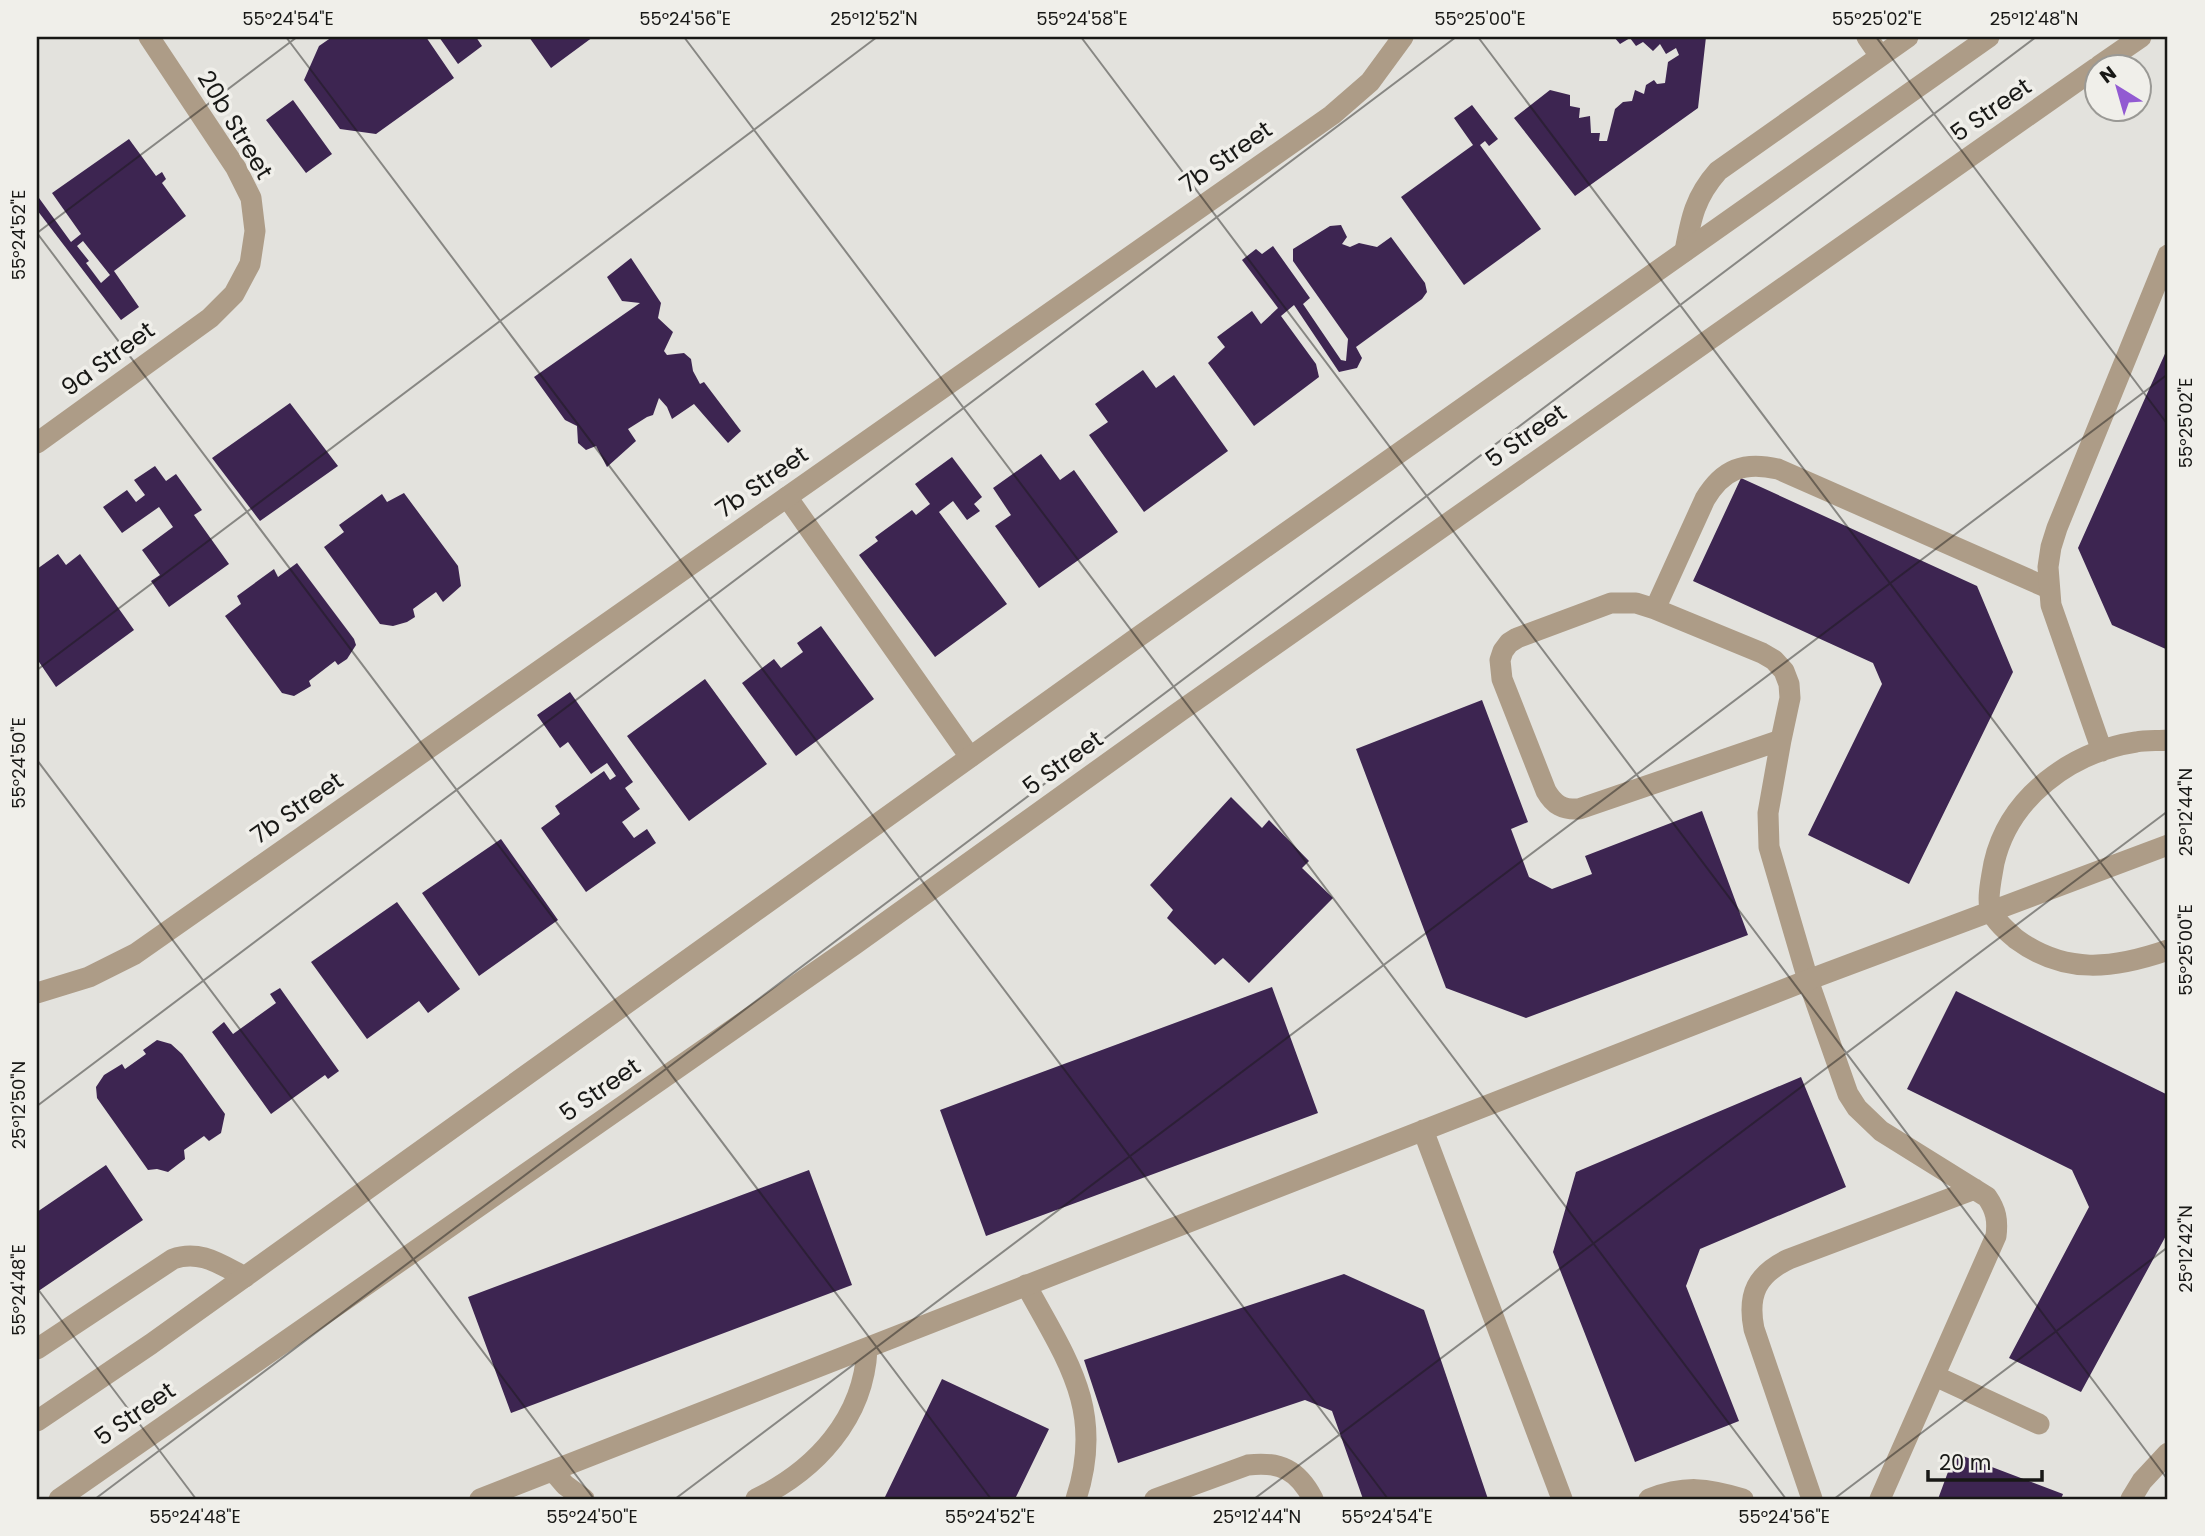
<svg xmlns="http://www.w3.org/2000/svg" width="2205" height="1536" viewBox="0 0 2205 1536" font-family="Poppins,sans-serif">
<rect width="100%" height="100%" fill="#e3e2dd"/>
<path fill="#3d2551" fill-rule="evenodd" d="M332 37H426L454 78 376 134 340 129 304 80 319 46Z
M439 37H476L482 46 458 64Z
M529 37H593L551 68Z
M1614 37H1706L1698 108 1575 196 1514 118 1550 90 1570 95V106L1580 108 1579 118 1590 116 1591 133H1600L1599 141H1607L1615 109 1623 102 1632 101 1635 90 1644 94 1646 85 1654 80 1657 84 1665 83 1668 62 1679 55 1676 48 1666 54 1660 44 1653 51 1643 42 1636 46 1630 38 1620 44Z
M293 100 332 154 306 173 266 120Z
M1472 105 1498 139 1489 146 1485 141 1480 145 1541 229 1464 285 1401 197 1473 145 1454 118Z
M129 139 156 176 162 172 166 179 162 183 186 216 114 271 139 307 121 320 37 210V200L39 198 71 242 81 234 52 193ZM83 241 110 275 101 283 86 263 89 261 77 246Z
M1341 225 1347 237 1342 244 1350 247 1359 243 1377 247 1391 237 1425 283 1427 292 1422 299 1356 347 1362 358 1357 368 1339 372 1294 305 1281 316 1316 364 1319 377 1254 426 1208 363 1225 347 1217 337 1252 311 1261 324 1278 308 1242 260 1256 249 1262 254 1273 246 1310 298 1303 304 1341 360 1346 361 1348 339 1293 261V249L1330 226Z
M631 258 661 303 658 318 673 332 664 351 667 355 684 353 691 359 693 371 700 384 704 382 741 431 728 443 694 404 672 419 667 407 659 398 653 415 647 417 628 429 636 441 607 467 596 446 586 450 578 443 577 426 565 420 534 377 640 303 622 301 607 277Z
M2168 347V650L2112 625 2078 548Z
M1143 370 1156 388 1174 375 1228 451 1144 512 1089 435 1108 422 1095 404Z
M290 403 338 466 260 521 212 458Z
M1041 454 1060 480 1074 470 1118 532 1039 588 995 526 1011 515 993 488Z
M952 457 982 497 974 504 980 511 967 520 953 501 939 512 1007 604 935 657 859 555 878 541 875 537 912 510 916 515 930 504 915 484Z
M155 466 166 481 176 474 202 510 194 515 229 564 169 607 151 581 160 575 142 550 173 527 159 507 122 533 103 507 127 490 136 502 145 495 134 480Z
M1741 478 1977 586 2013 672 1909 884 1808 835 1882 684 1873 663 1693 581Z
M404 493 458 566 461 586 443 602 436 592 413 609 415 617 407 622 393 626 380 624 324 547 344 532 339 525 382 494 387 502Z
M58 554 66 565 80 554 134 630 56 687 37 659V569Z
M297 563 354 639 356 645 347 659 338 665 335 661 309 681 311 686 294 696 282 693 225 616 241 604 237 596 274 569 278 577Z
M821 626 874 699 796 756 742 683 774 659 781 668 803 652 797 643Z
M705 679 767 764 689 821 627 736Z
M570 692 633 782 625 788 640 809 622 822 634 838 647 829 656 843 586 892 541 828 560 814 555 806 604 771 610 780 616 776 607 763 591 774 568 742 560 748 537 715Z
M1482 700 1528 822 1511 829 1529 877 1552 889 1592 874 1585 856 1702 811 1748 935 1526 1018 1446 988 1356 749Z
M1231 797 1262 828 1269 820 1309 861 1302 868 1333 898 1249 983 1223 958 1215 965 1167 918 1173 910 1150 885Z
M501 839 558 920 479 976 422 893Z
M397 902 460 989 428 1013 419 1001 367 1039 311 962Z
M1272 987 1318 1113 986 1236 940 1110Z
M280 988 339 1071 328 1079 325 1075 271 1114 212 1032 224 1022 233 1034 276 1003 270 994Z
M1956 991 2168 1095V1232L2081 1392 2009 1358 2089 1207 2072 1170 1907 1089Z
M157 1040 171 1044 182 1054 225 1114 221 1133 209 1141 204 1136 184 1150 185 1159 168 1172 157 1169 148 1170 97 1098 96 1087 104 1075 122 1064 125 1069 146 1054 143 1050Z
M1801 1077 1846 1187 1700 1249 1686 1286 1739 1421 1635 1462 1553 1252 1576 1172Z
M106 1165 143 1220 37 1292V1212Z
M809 1170 852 1285 511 1413 468 1297Z
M1344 1274 1424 1310 1488 1499H1363L1332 1411 1305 1400 1118 1463 1084 1360Z
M942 1379 1049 1429 1015 1499H884Z
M1955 1453 2063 1494 2061 1499H1938Z"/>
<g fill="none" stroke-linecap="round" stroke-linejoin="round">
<path stroke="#ad9c87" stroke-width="21" d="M1867 37 1880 56
M1685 251C1691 218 1695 197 1718 171L1908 37
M787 497 970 757
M1655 609 1705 499C1723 469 1744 461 1778 469L2048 588
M1781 740 1579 809C1563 810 1554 805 1546 791L1502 679 1500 660 1503 651 1509 643 1517 638 1611 603H1636L1655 609 1762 653 1774 660 1784 671 1789 684 1790 698 1781 740 1768 813 1769 847 1808 980 1848 1094 1857 1108 1881 1131 1987 1197C1996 1210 1998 1220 1996 1236L1880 1499
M1026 1285C1067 1360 1105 1410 1076 1499
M37 1349 173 1259C200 1249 221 1265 245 1277
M1935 1376 2039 1424
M1155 1499 1248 1465C1280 1461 1298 1470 1313 1499
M1649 1499C1685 1485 1707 1488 1743 1499
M1812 1499 1754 1329C1747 1294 1757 1274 1789 1259L1975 1189"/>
<path stroke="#ad9c87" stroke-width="21" d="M37 443 210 318 234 294 250 264 255 231 251 198 236 168 149 37
M2168 740C2158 741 2146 740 2136 742 2071 752 2009 797 1994 863 1992 875 1986 901 1991 911 1995 921 2008 932 2016 939 2065 975 2113 969 2168 950
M2102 751 2051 605 2048 567 2051 547 2057 528 2168 255
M37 993 89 977 135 954 1332 115 1370 82 1403 37
M1423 1130 1562 1499
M553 1471 565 1485 584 1499
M480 1499 1808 980 2168 845
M756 1499C816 1470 864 1418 867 1349
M2131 1499 2142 1481 2168 1453"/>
<path stroke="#ad9c87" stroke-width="21" d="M2099 66 2141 37
M37 1421 151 1344 1138 637 1989 37
M59 1499 854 945 1179 712 2096 68"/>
</g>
<path fill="none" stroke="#181816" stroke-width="2" stroke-opacity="0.45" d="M286 37 1388 1499M684 37 1786 1499M1081 37 2168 1480M1478 37 2168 952M1876 37 2168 425M37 233 991 1499M37 233 297 37M37 670 877 37M37 760 594 1499M37 1106 1456 37M37 1288 196 1499M95 1499 2036 37M675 1499 2168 374M1254 1499 2168 811M1834 1499 2168 1247"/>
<g text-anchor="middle" stroke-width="7" stroke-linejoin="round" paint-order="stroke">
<g font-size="24" fill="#181816" stroke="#f0efea">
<text transform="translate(1991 110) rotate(-35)" y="8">5 Street</text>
<text transform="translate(235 125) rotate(59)" y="8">20b Street</text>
<text transform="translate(1226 157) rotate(-35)" y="8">7b Street</text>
<text transform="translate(108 359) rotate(-36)" y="8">9a Street</text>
<text transform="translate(1526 436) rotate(-35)" y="8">5 Street</text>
<text transform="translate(762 482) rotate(-35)" y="8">7b Street</text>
<text transform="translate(1063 763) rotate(-36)" y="8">5 Street</text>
<text transform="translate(297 808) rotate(-35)" y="8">7b Street</text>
<text transform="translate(600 1090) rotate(-35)" y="8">5 Street</text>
<text transform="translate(135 1414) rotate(-35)" y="8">5 Street</text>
</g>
</g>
<rect width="2205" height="1536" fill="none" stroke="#f0efea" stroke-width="77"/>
<g transform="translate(2118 88) rotate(323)"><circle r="33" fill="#f0efea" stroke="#9a9995" stroke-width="2"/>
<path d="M0-5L12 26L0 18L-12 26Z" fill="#925ad2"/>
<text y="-10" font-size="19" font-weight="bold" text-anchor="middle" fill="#181816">N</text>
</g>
<path d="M1928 1470v10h114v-10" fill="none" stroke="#181816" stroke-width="3.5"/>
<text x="1939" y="1470" font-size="21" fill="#181816" stroke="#f0efea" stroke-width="5" paint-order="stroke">20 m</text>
<rect x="38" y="38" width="2128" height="1460" fill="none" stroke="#181816" stroke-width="2.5"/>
<g font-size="18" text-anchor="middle" fill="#181816">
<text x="288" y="25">55°24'54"E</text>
<text x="685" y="25">55°24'56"E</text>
<text x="874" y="25">25°12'52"N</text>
<text x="1082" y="25">55°24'58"E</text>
<text x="1480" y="25">55°25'00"E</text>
<text x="1877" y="25">55°25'02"E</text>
<text x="2034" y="25">25°12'48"N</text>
<text transform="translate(19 235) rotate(-90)" y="6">55°24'52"E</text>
<text transform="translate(2186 423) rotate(-90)" y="6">55°25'02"E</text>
<text transform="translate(19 763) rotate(-90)" y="6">55°24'50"E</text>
<text transform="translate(2186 812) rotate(-90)" y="6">25°12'44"N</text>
<text transform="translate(2186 950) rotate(-90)" y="6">55°25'00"E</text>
<text transform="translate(19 1105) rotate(-90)" y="6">25°12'50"N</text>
<text transform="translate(2186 1249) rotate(-90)" y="6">25°12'42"N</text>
<text transform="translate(19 1290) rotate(-90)" y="6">55°24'48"E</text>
<text x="195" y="1523">55°24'48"E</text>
<text x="592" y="1523">55°24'50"E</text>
<text x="990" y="1523">55°24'52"E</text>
<text x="1257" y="1523">25°12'44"N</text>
<text x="1387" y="1523">55°24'54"E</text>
<text x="1784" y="1523">55°24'56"E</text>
</g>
</svg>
